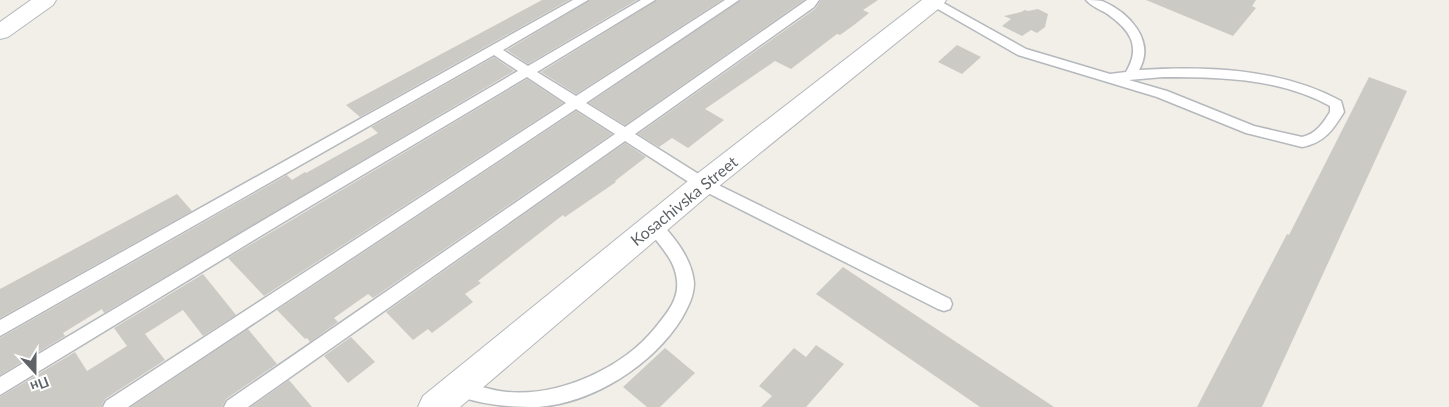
<svg xmlns="http://www.w3.org/2000/svg" width="1449" height="407" viewBox="0 0 1449 407" font-family="Lato,sans-serif">
<rect width="100%" height="100%" fill="#f1efe8"/>
<path fill="#cccac5" d="M542 0H569L360 117 346 105Z
M590 0H637L528 64 507 50Z
M657 0H722L576 94 541 72Z
M741 0H804L625 125 589 103Z
M821 0H878L863 10 869 13 854 25 840 35 837 34 791 69 775 61 705 109 724 120 688 148 672 138 659 147 638 134 815 9Z
M1146 0H1256L1252 6 1256 8 1233 36Z
M1038 9 1048 14 1045 27 1037 33 1031 30 1022 36 1002 26 1011 19 1004 16 1021 12 1025 10 1028 11Z
M957 45 981 57 962 74 938 62Z
M494 57 514 71 104 313 102 309 63 333 65 336 0 375V338L287 175 292 180 305 172 306 173 378 133 371 127Z
M1369 77 1407 91 1262 407H1197L1287 234 1289 235Z
M527 79 563 103 264 296 228 258Z
M576 111 612 134 373 298 368 294 334 318 338 322 310 342 307 338 305 339 277 310Z
M625 143 646 157 615 181 616 182 565 217 563 215 478 281 481 283 465 294 473 302 432 333 428 329 413 340 386 312Z
M177 194 192 211 0 318V289Z
M843 267 1054 407H980L816 294Z
M203 274 236 315 203 336 183 310 145 334 165 360 105 399 101 407H0V397L75 352 87 371 127 346 114 328Z
M248 329 277 364 226 399 222 407H131Z
M351 337 375 362 348 383 324 356Z
M816 345 844 364 806 407H761L772 396 759 386 794 348 806 357Z
M665 348 695 373 660 407H647L623 387Z
M289 380 312 407H251Z"/>
<g fill="none" stroke-linecap="round" stroke-linejoin="round">
<defs>
<path id="service" d="M573 0H588L503 50 528 66 641 0H655L537 72 576 96 725 0H739L586 103 625 127 807 0H819L814 7 635 134 708 180 950 299 952 304 950 309 944 311 938 309 698 188 625 141 248 407H224L227 401 615 134 576 109 128 407H103L106 401 566 103 527 77 282 223 0 395V377L272 215 518 71 494 55 0 336V320Z
M929 0H938L1026 49 1110 74 1126 72C1142 45 1129 29 1106 13 1099 9 1091 6 1086 0 1091 0 1097 0 1102 1 1129 12 1156 41 1139 70 1207 66 1280 68 1341 101L1344 112C1333 130 1324 143 1302 147L1246 133 1157 97 1018 55 929 4 927 2ZM1163 77C1220 77 1279 78 1330 106V112C1323 123 1316 134 1302 137L1254 126 1167 91 1129 80Z
M654 219 659 221C675 238 692 259 694 283 694 296 688 307 682 318 653 365 593 403 538 407 507 407 482 405 453 394L450 388 453 382 459 380C475 384 491 391 507 392 559 397 623 368 655 328 666 314 679 300 677 281 675 257 657 245 646 225L649 221Z"/>
<path id="minor" d="M31 0H56L53 5 8 37 0 39V22Z
M922 0H946L943 5 713 191 460 407H418L423 396 693 177Z"/>
</defs>
<use href="#service" stroke="#b5b8bc" stroke-width="3"/>
<use href="#minor" stroke="#b5b8bc" stroke-width="2"/>
<use href="#service" fill="#fff" fill-rule="evenodd"/>
<use href="#minor" fill="#fff" fill-rule="evenodd"/>
</g>
<g text-anchor="middle" stroke-width="4.5" stroke-linejoin="round" paint-order="stroke">
<g font-size="16" fill="#5f6368" stroke="#fff">
<text transform="translate(684 201) rotate(-39)" y="6">Kosachivska Street</text>
</g>
</g>
<g transform="translate(35 372) rotate(159)" stroke="#ffffff" stroke-width="4" paint-order="stroke">
<path d="M0-4L9 19L0 12L-9 19Z" fill="#5f6368"/>
<text y="-8" font-size="14" font-weight="bold" text-anchor="middle" fill="#5f6368">Пн</text>
</g>
</svg>
